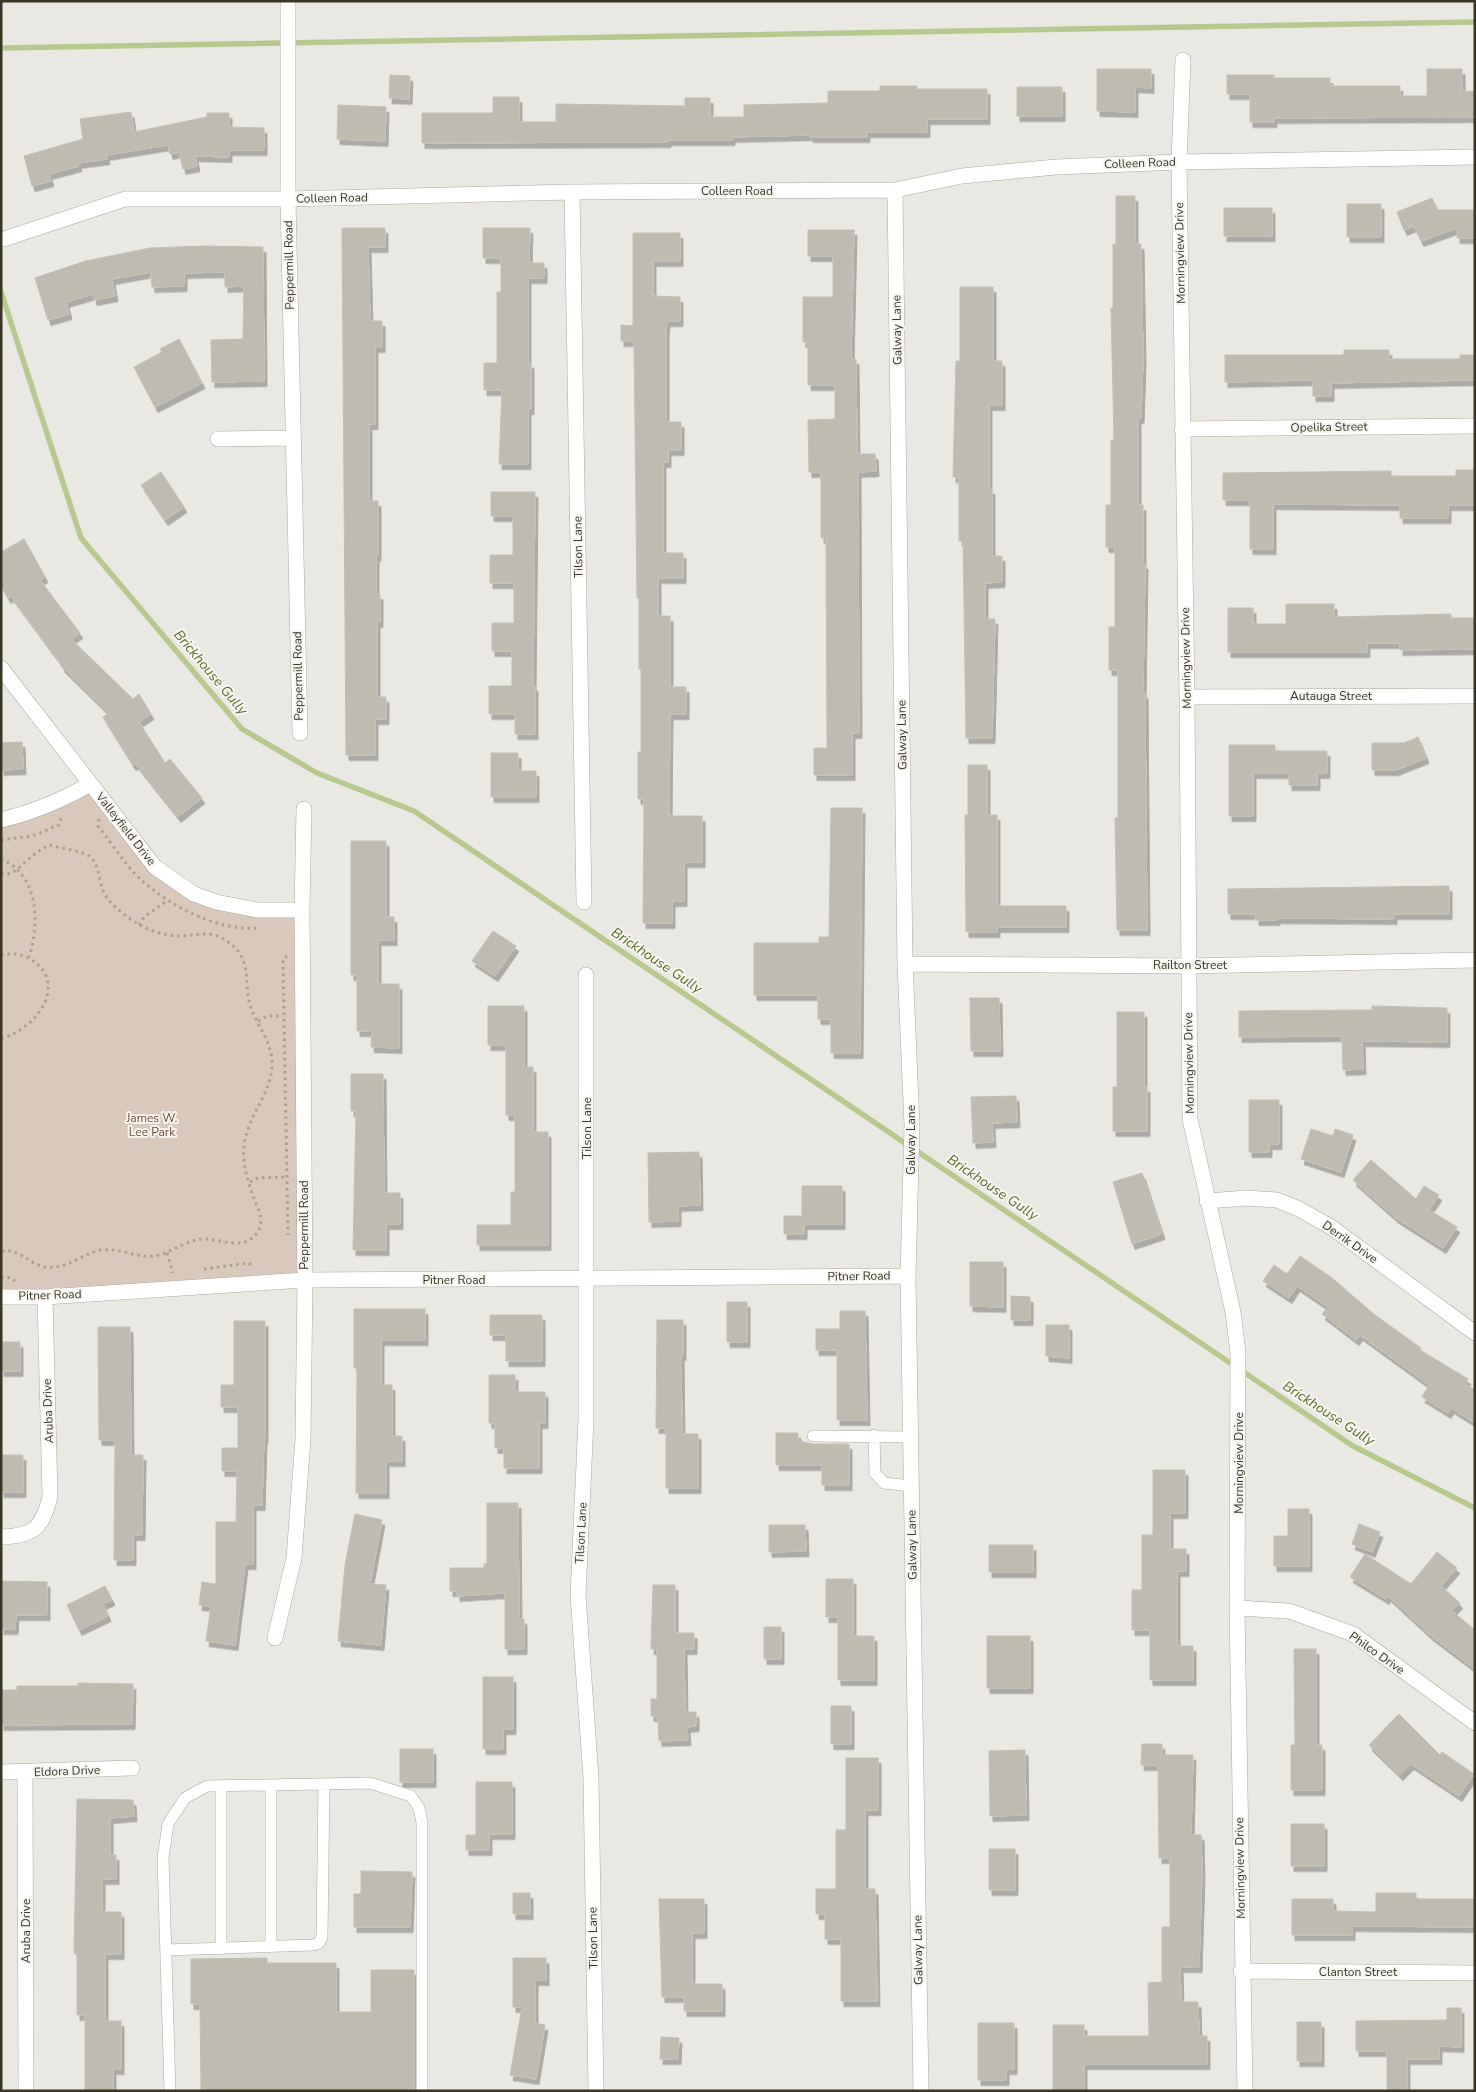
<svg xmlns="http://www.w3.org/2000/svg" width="1476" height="2092" viewBox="0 0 1476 2092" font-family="'Nunito Sans',sans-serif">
<defs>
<filter id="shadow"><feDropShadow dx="3" dy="5.5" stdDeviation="0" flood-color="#0004"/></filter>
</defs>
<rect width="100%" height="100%" fill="#eae8e2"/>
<path fill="#d9c9bd" d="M90 784 155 867 194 894 302 910 305 1280 1 1297V820Z"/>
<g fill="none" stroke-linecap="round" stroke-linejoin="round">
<path stroke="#b8c990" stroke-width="5.5" d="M1 48 1475 22
M1 292 81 538 242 729 317 773 414 811 1353 1446 1475 1508"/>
</g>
<path fill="#bfbbb1" stroke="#c3bfb5" filter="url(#shadow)" d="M1097 69H1151V88L1135 87V112L1097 111Z
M1427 69H1462V92L1475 91V117L1274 118V122H1250V94H1227V75H1274V78H1330V86H1400V96H1427Z
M390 75 410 76 409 99 389 98Z
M880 86H917V89H987V119H927V132H867V137H810V135L732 137V140H668V142L422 143V113H493V97H519V122H556V104L685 106V98H710V117H744V105L828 103V91H880Z
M1017 87H1062V116H1017Z
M338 105 386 107 385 141 337 139Z
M131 112 134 132 207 117V113H229V127L264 128V150H229V157L195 156 197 166 183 169 179 152 170 154 168 145 106 155 107 159 78 163 79 166 49 174 51 181 32 186 24 156 83 139 80 119Z
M1116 196H1135V244H1141L1143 360 1141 418H1138V505H1143V564H1145L1143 693H1145L1147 930H1117L1115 818H1118V670H1109V627H1115V547H1106V505H1111V440H1114L1111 308H1113V244H1116Z
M1432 198 1437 210H1475V238H1457V228L1421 241 1414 226 1404 230 1397 212Z
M1347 204H1381V237H1347Z
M1224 208H1272V236H1224Z
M342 228H385V247H368L370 321H382V347H375V424H369V501H378V556H376V594H380V622H377V697H386V719H375V755H346Z
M483 228H530L529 263H544V278H528V363H531V409H528V464H499L502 390H484V363H497V292H501V258H483Z
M808 230H854L851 359H856L857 454H875L876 471 858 472 859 733H852V775H814V748H827L826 538H821V472H809L808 420 835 419V385H808V342H803V297H833V256H808Z
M633 233H680V261H653V296L680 297V321H667L666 331V422H681V450H668V462H663V553H683V578H658V616H670V687H686V714H670L669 816H702V862H684V901H672V923H643L644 799H638V752H641V669H639V598H637L634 341H621V325L633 326Z
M204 246 263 247 264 381 212 382 211 340 243 339 244 286 225 287V272L184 273V286L152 287 151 272 112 279 115 296 94 300 93 294 66 302 69 314 48 320 35 278 86 261 150 248Z
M960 287H993V361H1002V405H989V489H992V556H1002V582L985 583V619H995L992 738H966L963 541H959V477H953L956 361H960Z
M179 339 202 383 155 407 134 367 162 352 160 349Z
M1344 350H1389V359H1460V355H1475V380L1331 383V396H1313V380L1225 382V355H1344Z
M1456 470H1475V505H1448V518H1400V505L1273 504V549H1250V500H1223V473L1391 471V476H1456Z
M161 472 184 507 165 520 141 485Z
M491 492H535L533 686H535V734H515V714H489V686H512V651H492V623H514V583H490V555H513V516H491Z
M24 539 45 577 40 580 80 633 71 639 133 699 139 694 151 714 139 722 165 763 170 759 202 798 178 817 136 764 133 765 103 717 109 713 61 666 62 665 11 596 8 598 1 586V552Z
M1286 604H1334V617L1451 614V618H1475V649L1400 650V643H1367V652H1228V608H1253V624H1286Z
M1418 737 1426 758 1396 770H1372V743H1404Z
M22 742 23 769 1 770V743Z
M1229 745H1275V751H1327V773H1317V785H1289V773H1253V816H1229Z
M491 753H518V771H536V797H491Z
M968 765H987V815H997V906H1066V927H997V932H966L965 815H968Z
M831 808H862L860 1053H831V1019H818V995H754V943H819V937H829Z
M351 841H386V917H394V940H378V984H399V1048L371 1047 372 1031H357V975H351Z
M1449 886V914H1394V919L1277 918V920H1256V914H1228V889Z
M493 931 516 946 495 976 472 961Z
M970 998H999L1000 1051H971Z
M488 1006H524V1067H533V1132H548V1245H477V1225H511V1192H515V1115H506V1045H488Z
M1372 1006 1447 1008V1042L1362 1041 1363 1069 1343 1070 1342 1036 1239 1037V1011L1372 1010Z
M1117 1012H1144V1087H1147V1131H1113V1087H1117Z
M351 1074H383L384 1193H400V1224H386V1250H353L356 1111H351Z
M1016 1096 1017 1122 992 1123 993 1142 973 1143 971 1097Z
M1249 1100H1279V1144H1269V1152H1249Z
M1311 1129 1333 1136 1335 1129 1353 1135 1341 1172 1301 1159Z
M699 1152 700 1205 678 1206V1221L649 1222 648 1153Z
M1371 1160 1416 1199 1424 1186 1439 1195 1429 1210 1457 1227 1443 1248 1396 1218 1353 1180Z
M1142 1173 1162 1234 1132 1244 1113 1182Z
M802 1186H842V1224H804V1234H784V1216H802Z
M1300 1256 1332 1278 1375 1315 1421 1348 1420 1350 1468 1379 1465 1384 1475 1390V1423L1451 1408 1448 1413 1422 1397 1429 1385 1360 1335 1356 1340 1322 1314 1328 1307 1297 1286 1289 1298 1263 1281 1274 1265 1287 1274Z
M970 1262H1003V1307L970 1306Z
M1011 1296 1030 1297V1320H1011Z
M727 1302H747V1342H727Z
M354 1309H425V1340H381V1385H392V1436H402V1461H386V1493H356L357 1368H354Z
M840 1311H865L867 1420H837V1350H816V1329H840Z
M490 1315H542V1361H506V1335H490Z
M657 1320H683V1355H681L682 1434H698V1488H666V1428H656Z
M234 1321H265V1438H264L262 1505H253V1564H245L235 1645 206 1641 211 1606 199 1605 202 1582 216 1584V1522H236L237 1471H222V1448H238V1407H221V1385H234Z
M1046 1325H1069V1358L1046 1356Z
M98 1327H130L131 1455H143L142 1535H133V1560H114L115 1440H99Z
M1 1342H20V1371H1Z
M489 1375H515V1392H545V1423H539V1468H504V1448H495V1423H489Z
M776 1433H798V1441L813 1444H849V1485H822V1465H776Z
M1 1455H23V1492H1Z
M1153 1470H1185V1513H1170V1549H1186V1571H1177V1646H1193V1680H1150V1630H1132V1590H1142V1535H1153Z
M487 1503H518L519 1619H524V1649H505V1593L457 1596V1591H450V1568H484V1564H487Z
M1288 1509H1309V1566H1274V1536H1288Z
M355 1514 382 1520 370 1584 386 1585 381 1645 338 1641 345 1565Z
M1359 1524 1380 1532 1372 1552 1352 1544Z
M769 1525H805L806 1551 769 1552Z
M989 1545H1033V1572H989Z
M1437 1552 1457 1568 1441 1586 1460 1603 1452 1611 1475 1630V1669L1430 1635 1388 1596 1386 1599 1350 1577 1365 1554 1411 1584Z
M826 1579H853V1636H874V1680H838V1617H826Z
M1 1581 47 1582V1615H16L15 1629H1Z
M653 1585H675V1633H694V1649H684L685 1712H696V1726L687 1727 688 1740 659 1741 658 1716H651V1699H657V1649H651Z
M105 1586 112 1600 103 1604 108 1616 79 1630 67 1605Z
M764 1627H781V1659H764Z
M987 1636H1030V1688H987Z
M1294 1649H1316V1745H1322V1790H1291V1745H1295Z
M483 1677H513V1729H503V1749H483Z
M78 1683 133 1684 132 1724 1 1725V1690H17V1686H78Z
M831 1706H851V1744H831Z
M1399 1714 1440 1755 1442 1752 1474 1774 1459 1796 1411 1764 1400 1775 1369 1745Z
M1142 1744H1162V1755H1193L1191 1835H1201L1202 1873 1199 1967H1180L1181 2002H1198L1199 2036H1207V2064H1084V2091H1053V2025H1084V2036H1149L1148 1983 1162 1982V1927H1170V1858H1159L1158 1765H1141Z
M400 1749H433V1782H400Z
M1025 1750 1026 1815 990 1816 989 1751Z
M846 1758H878V1810H865V1889H875L877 2001H841V1939H825V1914H816V1889H836V1830H846Z
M476 1782H512V1834H489V1850H466V1835H476Z
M77 1799 133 1800 134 1816 110 1818V1855H116V1879H102V1912H121V1954H105V2021H121V2069H113V2091H85V2015H77V1954H74Z
M1291 1824H1324V1866H1291Z
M989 1849H1015V1890H989Z
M361 1871 412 1872 410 1927H354V1894H361Z
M513 1893H530V1914H513Z
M1376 1893H1416V1899H1475V1927L1352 1926V1935H1292V1899H1333V1911L1376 1912Z
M659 1899H704V1933H692V1984H722V2011H684V1997H662Z
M267 1958V1963H336V2012H371V1970H414V2091H201L200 2004H191V1959Z
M513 1958H546V1980H535V2023L545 2025 536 2079 510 2075 522 2007H513Z
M1447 2008H1461V2047L1439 2046V2059H1407V2091H1387V2051H1356V2021L1447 2020Z
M1297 2022H1321V2061H1297Z
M978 2023H1014V2069H1006V2080H978Z
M661 2037 679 2038 678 2059H660Z"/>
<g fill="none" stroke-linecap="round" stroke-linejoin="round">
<defs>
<path id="lane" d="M874 1435 875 1473 884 1483 911 1486
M813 1436 911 1437
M221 1786V1949
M271 1947V1785
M166 1950 313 1945 319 1943 322 1937 324 1784
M170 2091 163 1858 168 1824 185 1798 207 1786 370 1783 411 1796 419 1808 422 1822V2091"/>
<path id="street" d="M288 1V199L300 733
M1183 60 1179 162 1187 697 1190 1119 1233 1312 1238 1353 1237 1608 1245 2091
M895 190 905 964 912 1125 908 1276 921 2091
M572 192 584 902
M4 239 125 199H288L572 192 895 190 962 176 1056 167 1179 162 1475 157
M1182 429 1475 426
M218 439 293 438
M1 668 155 867 194 894 216 902 257 910H302
M1187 697 1475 696
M1 820C34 812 61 801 90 784
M905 964 1188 966 1475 960
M586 975V1420L578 1595 591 1778 596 2091
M1207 1201 1247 1198 1277 1200 1299 1209 1331 1227 1475 1333
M1 1297H45L305 1280 908 1276
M1 1537C34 1536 42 1528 50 1497L45 1297
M1237 1608 1289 1611 1353 1634 1475 1723
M275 1638 294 1558 303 1439 305 1280 302 910 304 809
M1 1772 132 1768
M25 1772 26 2091
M1241 1971 1475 1973"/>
</defs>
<use href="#lane" stroke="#aaa89e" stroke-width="12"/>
<use href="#street" stroke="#aaa89e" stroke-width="16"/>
<path stroke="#aaa486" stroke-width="3" stroke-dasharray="2.5 4" stroke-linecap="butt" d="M99 819 98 826C111 842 123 862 138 877 170 906 215 931 259 928
M1 840 32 836 59 825 62 816
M1 859C39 875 40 923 29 957
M1 873 10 874C25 865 33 852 50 845 59 848 82 851 89 856 101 866 98 881 104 893 110 905 128 918 140 925 152 932 168 936 182 936 199 935 210 930 225 940 255 958 242 982 251 1008 258 1027 273 1044 272 1065 271 1099 240 1121 244 1160 245 1172 249 1185 253 1196 259 1211 268 1226 251 1239 236 1250 213 1235 196 1240 181 1243 169 1254 154 1256 137 1258 120 1248 102 1250 82 1253 67 1270 45 1267 30 1265 17 1246 1 1252
M139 925 144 917 168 900
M1 955C21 950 45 962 48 984 51 1008 23 1034 1 1038
M287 956 283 959 288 1235
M258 1021 267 1016H283
M250 1182 258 1178 285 1177
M167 1253 173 1273
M204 1269 249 1263 253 1267
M1 1277 12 1278 15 1281"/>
<use href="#lane" stroke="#fff" stroke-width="11"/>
<use href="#street" stroke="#fff" stroke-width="15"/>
</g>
<g text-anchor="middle" stroke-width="4" stroke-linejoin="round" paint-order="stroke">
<g font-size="12" fill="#393624" stroke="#f7f5f2">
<text transform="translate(1140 163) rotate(-2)" y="4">Colleen Road</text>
<text x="737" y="195">Colleen Road</text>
<text transform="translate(332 198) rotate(-1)" y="4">Colleen Road</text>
<text transform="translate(1180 253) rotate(-91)" y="4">Morningview Drive</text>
<text transform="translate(289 265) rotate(-91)" y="4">Peppermill Road</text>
<text transform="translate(897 330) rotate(-91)" y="4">Galway Lane</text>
<text transform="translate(1329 427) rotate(-1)" y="4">Opelika Street</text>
<text transform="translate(578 547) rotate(-91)" y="4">Tilson Lane</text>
<text transform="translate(1186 658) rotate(-91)" y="4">Morningview Drive</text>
<text transform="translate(298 676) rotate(-91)" y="4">Peppermill Road</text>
<text x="1331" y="700">Autauga Street</text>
<text transform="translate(902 735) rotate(-91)" y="4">Galway Lane</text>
<text transform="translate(126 829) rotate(52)" y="4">Valleyfield Drive</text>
<text x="1190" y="969">Railton Street</text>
<text transform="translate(1189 1063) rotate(-91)" y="4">Morningview Drive</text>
<text transform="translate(587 1128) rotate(-90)" y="4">Tilson Lane</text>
<text transform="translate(911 1140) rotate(-90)" y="4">Galway Lane</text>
<text transform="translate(304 1225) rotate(-90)" y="4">Peppermill Road</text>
<text transform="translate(1350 1242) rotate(35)" y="4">Derrik Drive</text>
<text transform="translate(859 1276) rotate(-1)" y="4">Pitner Road</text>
<text x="454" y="1284">Pitner Road</text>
<text transform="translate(50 1295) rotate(-2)" y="4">Pitner Road</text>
<text transform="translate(48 1411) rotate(-92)" y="4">Aruba Drive</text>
<text transform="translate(1239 1463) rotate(-90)" y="4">Morningview Drive</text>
<text transform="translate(581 1533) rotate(-87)" y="4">Tilson Lane</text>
<text transform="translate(912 1545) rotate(-91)" y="4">Galway Lane</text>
<text transform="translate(1377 1653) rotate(35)" y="4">Philco Drive</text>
<text transform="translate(67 1771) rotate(-2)" y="4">Eldora Drive</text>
<text transform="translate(1240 1868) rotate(-91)" y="4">Morningview Drive</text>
<text transform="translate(26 1931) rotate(-90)" y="4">Aruba Drive</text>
<text transform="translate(593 1938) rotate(-91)" y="4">Tilson Lane</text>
<text transform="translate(918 1950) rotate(-91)" y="4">Galway Lane</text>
<text x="1358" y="1976">Clanton Street</text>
</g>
<g font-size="12" fill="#6b5133" stroke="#f7f5f2">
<text x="152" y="1122">James W.<tspan x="152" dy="14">Lee Park</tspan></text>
</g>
<g font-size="14" font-style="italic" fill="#576e25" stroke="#f7f5f2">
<text transform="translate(211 672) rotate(50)" y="5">Brickhouse Gully</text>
<text transform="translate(657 960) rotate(34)" y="5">Brickhouse Gully</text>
<text transform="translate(993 1187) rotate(34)" y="5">Brickhouse Gully</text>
<text transform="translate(1329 1413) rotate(33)" y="5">Brickhouse Gully</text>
</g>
</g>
<rect width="1476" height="2092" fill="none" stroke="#393624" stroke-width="5"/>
</svg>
